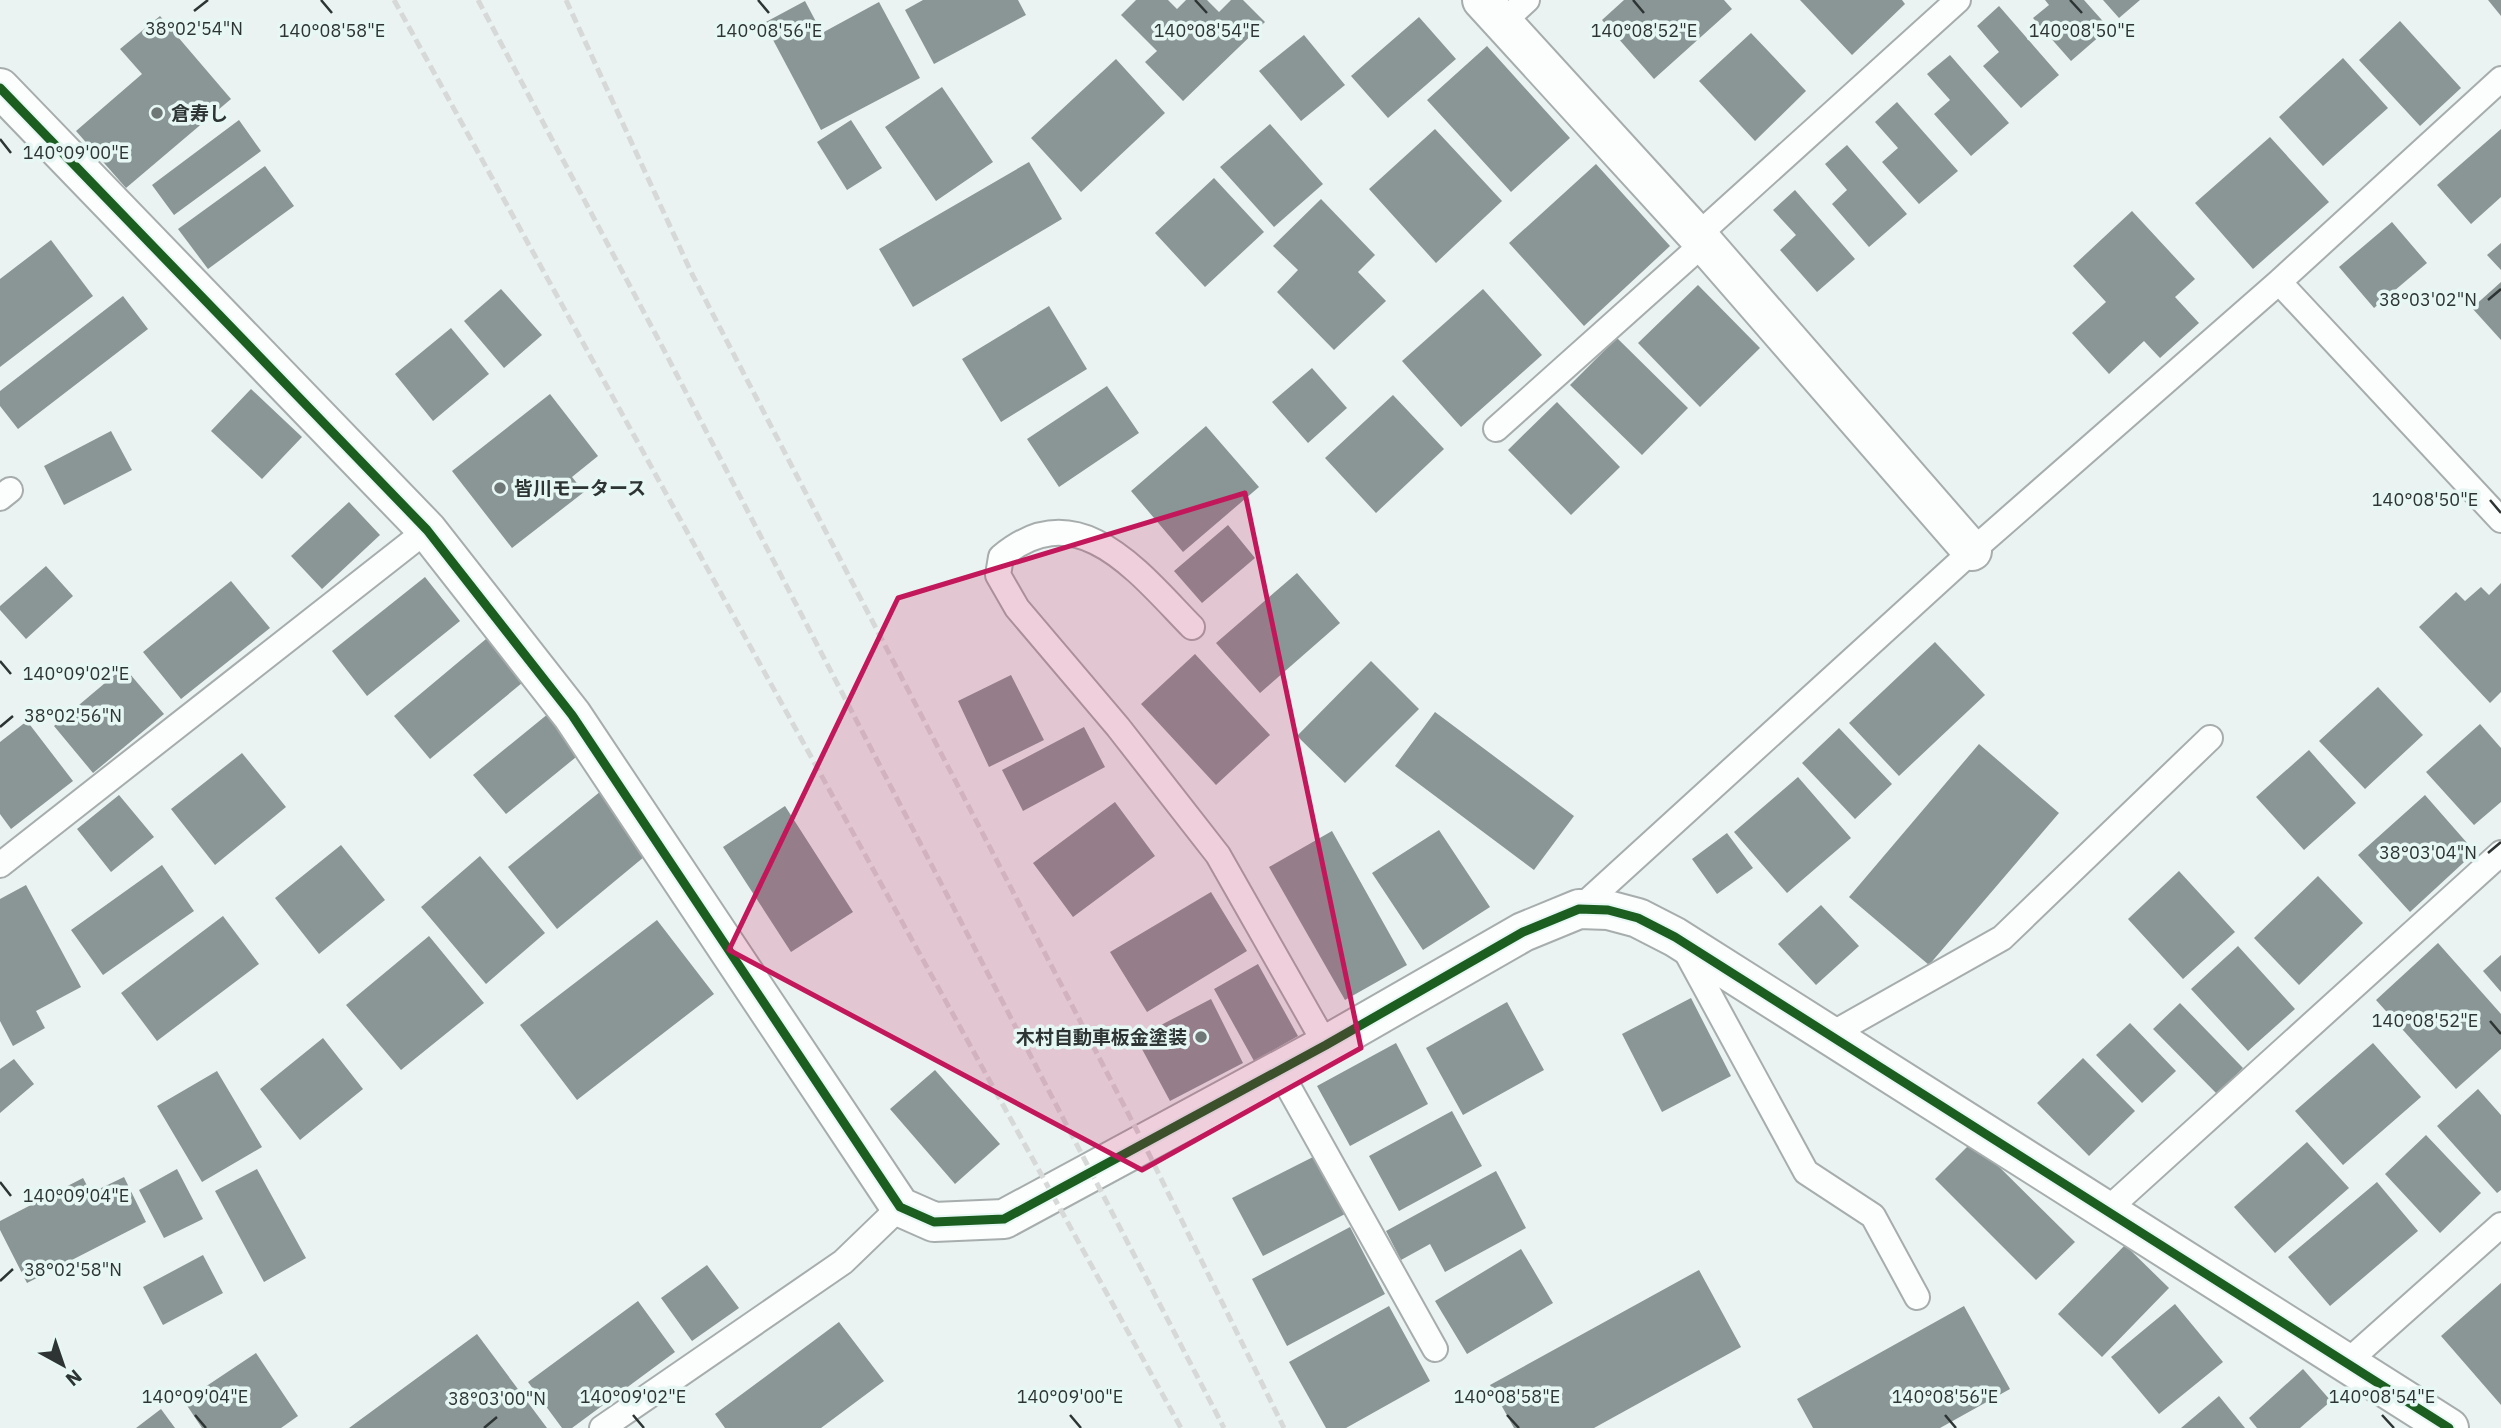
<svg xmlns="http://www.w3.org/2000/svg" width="2501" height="1428" viewBox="0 0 2501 1428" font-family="'IBM Plex Sans','Noto Sans JP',sans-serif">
<rect width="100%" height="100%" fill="#eaf3f1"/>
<path fill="#8a9695" d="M923 0H1018L1026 15 934 64 905 10Z
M1136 0H1168L1177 9 1186 0H1207L1219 12 1231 0H1243L1265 22 1183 101 1145 62 1157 51 1121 15Z
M1624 0H1724L1732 9 1654 79 1602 20Z
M1800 0H1902L1905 4 1852 55Z
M2045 0H2084L2109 28 2071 61 2033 18 2049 5Z
M2103 0H2140L2119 18Z
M2488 0H2501V16Z
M805 1 822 33 879 2 920 78 821 130 764 23Z
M1999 6 2059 75 2021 108 1983 66 1999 52 1977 26Z
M160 16 231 99 126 188 76 131 142 74 120 49Z
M1419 17 1456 59 1388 118 1351 76Z
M2400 21 2461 88 2420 126 2359 60Z
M1751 33 1806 91 1755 141 1699 81Z
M1304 35 1345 85 1301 121 1259 71Z
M1487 46 1570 138 1511 192 1427 100Z
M1950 55 2009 123 1971 156 1934 114 1950 100 1927 74Z
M2343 58 2388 108 2323 166 2279 117Z
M1116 59 1165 113 1081 192 1031 138Z
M942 87 993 162 936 201 885 127Z
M1897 102 1958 171 1919 204 1882 162 1898 148 1875 122Z
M239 120 261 151 174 215 152 185Z
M851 120 882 168 847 190 817 142Z
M1270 124 1323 184 1274 227 1220 167Z
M1435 129 1502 201 1436 263 1369 189Z
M2501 129V197L2471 224 2437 185Z
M2270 137 2329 202 2253 269 2195 203Z
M1847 145 1907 214 1869 247 1832 204 1847 190 1825 164Z
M1029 162 1062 219 913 307 879 249Z
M1596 164 1670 246 1584 326 1509 243Z
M265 166 294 206 208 269 178 229Z
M1214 178 1264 232 1205 287 1155 233Z
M1795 190 1855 259 1817 292 1780 250 1796 235 1773 210Z
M1321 199 1375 255 1358 272 1386 301 1334 350 1277 292 1298 270 1273 246Z
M2132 211 2195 279 2175 297 2199 323 2160 358 2144 341 2109 374 2072 333 2106 302 2073 266Z
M2392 222 2427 263 2374 308 2339 267Z
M51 240 93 296 0 367V279Z
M2501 243V270L2487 255Z
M2501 282V340L2472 308Z
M1698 285 1760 348 1700 407 1638 343Z
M501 289 542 335 504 368 464 321Z
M1483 289 1542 355 1461 427 1402 361Z
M123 296 148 329 18 429 0 406V391Z
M1049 306 1087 369 1001 422 962 359Z
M451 328 489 374 433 421 395 374Z
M1617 338 1688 408 1642 455 1570 385Z
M1312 368 1347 408 1308 443 1272 402Z
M1107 386 1139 433 1059 487 1027 439Z
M251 389 302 437 262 479 211 431Z
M550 394 598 456 572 477 584 492 512 548 452 471Z
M1393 395 1444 449 1376 513 1325 458Z
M1557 402 1620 467 1571 515 1508 450Z
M1206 426 1259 487 1183 552 1131 491Z
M111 431 132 470 64 505 44 466Z
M349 502 380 535 322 589 291 556Z
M1228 525 1255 558 1202 603 1174 571Z
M46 566 73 596 26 639 0 610V606Z
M1297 573 1340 623 1260 693 1216 643Z
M425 577 460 621 367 696 332 651Z
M231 581 270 628 181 699 143 652Z
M2501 583V692L2490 703 2419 627 2456 592 2465 601 2481 587 2489 595Z
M492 634 528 678 430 759 394 716Z
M1935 642 1985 695 1899 776 1849 723Z
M1195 654 1270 735 1216 785 1141 704Z
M1371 661 1419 709 1345 783 1297 736Z
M124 667 164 714 93 773 54 726Z
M1011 675 1044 740 989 767 958 701Z
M2378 687 2423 735 2365 789 2319 741Z
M554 709 586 749 506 814 473 775Z
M1435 712 1574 816 1534 870 1395 766Z
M27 721 73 781 11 829 0 814V742Z
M2480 724 2501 748V802L2474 825 2426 772Z
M1084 727 1105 767 1023 811 1002 770Z
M1839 728 1892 784 1855 819 1802 763Z
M1979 744 2059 813 1929 965 1849 897Z
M2309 750 2356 803 2304 850 2256 797Z
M242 753 286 807 215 865 171 809Z
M1798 777 1851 838 1787 893 1734 832Z
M601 791 650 852 557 929 508 867Z
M119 795 154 837 111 872 77 829Z
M2425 795 2475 852 2410 912 2358 855Z
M1115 802 1155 856 1073 917 1033 863Z
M785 806 853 912 791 952 723 847Z
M1439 830 1490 907 1423 950 1372 873Z
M1332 831 1407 965 1345 1000 1269 867Z
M1727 833 1753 868 1717 894 1692 859Z
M341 845 385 900 319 954 275 898Z
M480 856 545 933 486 984 421 907Z
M162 865 194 911 103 975 71 930Z
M2179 871 2235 932 2183 979 2128 919Z
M2318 876 2363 923 2299 985 2254 938Z
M26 885 81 987 36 1011 45 1028 13 1046 0 1021V899Z
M1211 892 1247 951 1147 1012 1110 952Z
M1821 905 1859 946 1816 985 1778 944Z
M223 916 259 964 157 1041 121 993Z
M657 920 714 994 577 1100 520 1025Z
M429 936 484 1003 401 1070 346 1005Z
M2438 943 2501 1014V1049L2456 1089 2376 1000Z
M2238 946 2295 1009 2248 1051 2191 989Z
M2501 955V992L2483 971Z
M1258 964 1298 1036 1254 1061 1214 989Z
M1691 998 1731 1076 1662 1112 1622 1034Z
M1211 999 1243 1063 1170 1101 1136 1038Z
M1507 1002 1544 1070 1463 1115 1426 1048Z
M2180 1003 2243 1068 2217 1094 2153 1029Z
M2130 1023 2176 1071 2142 1103 2096 1055Z
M323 1038 363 1089 300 1140 260 1089Z
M1396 1043 1428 1104 1350 1146 1317 1086Z
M2373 1043 2421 1097 2343 1165 2295 1111Z
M2083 1058 2135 1111 2089 1156 2037 1103Z
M14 1059 34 1084 0 1113V1069Z
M935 1070 1000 1144 955 1184 890 1109Z
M217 1071 262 1147 202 1182 157 1106Z
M2478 1089 2501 1115V1190L2497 1193 2437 1126Z
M1452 1111 1482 1166 1399 1211 1369 1156Z
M2426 1135 2481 1193 2440 1233 2385 1174Z
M1973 1141 2075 1242 2036 1280 1935 1179Z
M2307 1142 2349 1188 2275 1253 2234 1207Z
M1315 1156 1345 1214 1263 1256 1232 1198Z
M177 1169 203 1219 164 1238 139 1190Z
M257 1169 306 1258 264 1282 215 1191Z
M1496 1171 1526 1228 1445 1272 1430 1244 1401 1260 1386 1231Z
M124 1177 146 1222 27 1283 0 1230V1221L83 1178 91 1193Z
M2377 1182 2418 1231 2330 1306 2288 1257Z
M1350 1227 1385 1294 1287 1346 1252 1279Z
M2125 1245 2169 1288 2102 1357 2058 1314Z
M1521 1249 1553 1303 1467 1354 1435 1301Z
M203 1255 223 1293 163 1325 143 1287Z
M707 1265 739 1308 692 1341 661 1298Z
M1699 1270 1741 1347 1594 1428H1514L1490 1385Z
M2501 1283V1405L2441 1336Z
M638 1301 675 1352 572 1428H562L528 1382Z
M2175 1304 2223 1362 2159 1414 2111 1357Z
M1389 1306 1430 1381 1346 1428H1326L1289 1362Z
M1964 1306 2010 1389 1940 1428H1813L1797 1399Z
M839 1322 884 1381 821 1428H725L715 1414Z
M477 1334 547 1428H349Z
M256 1353 298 1416 281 1428H202L184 1401Z
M2303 1369 2331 1401 2300 1428H2257L2249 1418Z
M2219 1396 2245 1428H2181Z
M161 1409 175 1428H136Z"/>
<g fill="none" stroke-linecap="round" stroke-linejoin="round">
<defs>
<path id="lane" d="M1503 22 1527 0
M1697 236 1958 0
M2279 282 2501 520
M1496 429 1704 243
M0 498 10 490
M1192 627C1139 573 1078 492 1001 557L998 575 1017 608 1118 727 1218 855 1326 1045
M0 865 427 530
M1579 909 1972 551 2279 282 2501 79
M1683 946 1806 1172 1873 1216 1917 1297
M1830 1035 2002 938 2210 738
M1279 1070 1435 1349
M2106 1211 2501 853
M2345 1364 2501 1225
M602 1428 843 1262 900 1207"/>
<path id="street" d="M1482 0 1704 243 1972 551"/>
<path id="secondary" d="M0 88 427 530 572 715 900 1207 934 1222 1004 1219 1326 1045 1523 932 1579 909 1608 910 1638 918 1675 937 2449 1428"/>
</defs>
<use href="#lane" stroke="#a6adac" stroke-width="28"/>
<use href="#street" stroke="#a6adac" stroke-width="42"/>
<use href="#secondary" stroke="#a6adac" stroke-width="42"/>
<use href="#lane" stroke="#fcfdfd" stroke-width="24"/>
<use href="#street" stroke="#fcfdfd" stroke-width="38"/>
<use href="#secondary" stroke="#fcfdfd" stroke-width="38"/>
<path stroke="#d6d9d8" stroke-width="5" stroke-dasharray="10 5" stroke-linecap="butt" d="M394 0 1181 1428
M478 0 665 352 1224 1428
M566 0 692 274 1144 1144 1284 1428"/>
<defs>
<path id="cycleway" d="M0 88 427 530 572 715 900 1207 934 1222 1004 1219 1326 1045 1523 932 1579 909 1608 910 1638 918 1675 937 2449 1428"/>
</defs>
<use href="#cycleway" stroke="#e6f7f4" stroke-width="13"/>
<use href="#cycleway" stroke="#1b5e20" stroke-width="9"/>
</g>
<path fill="#c2185b" fill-opacity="0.2" stroke="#c2185b" stroke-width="5" stroke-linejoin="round" d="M1245 493 1361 1048 1142 1170 729 950 898 598Z"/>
<path fill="none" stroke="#2d3433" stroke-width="2.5" d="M321 0 332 13M758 0 769 13M1195 0 1207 13M1633 0 1644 13M2070 0 2082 13M194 11 208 0M0 139 11 153M2488 300 2501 289M2490 500 2501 513M0 661 11 674M0 727 13 716M2488 853 2501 842M2490 1021 2501 1034M0 1182 11 1196M0 1281 13 1269M195 1415 206 1428M633 1415 644 1428M1070 1415 1081 1428M1507 1415 1519 1428M1945 1415 1956 1428M2382 1415 2394 1428M484 1428 497 1417"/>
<g fill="#6f7776" stroke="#e6f7f4" stroke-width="2.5">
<circle cx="157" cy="113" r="7"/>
<circle cx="500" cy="488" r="7"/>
<circle cx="1201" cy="1037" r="7"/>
</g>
<g text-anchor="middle" stroke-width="7" stroke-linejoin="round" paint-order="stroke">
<g font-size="19" font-weight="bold" fill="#2d3433" stroke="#e6f7f4" text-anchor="start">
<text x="171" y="120">倉寿し</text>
<text x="514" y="495">皆川モータース</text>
<text x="1187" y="1044" text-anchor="end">木村自動車板金塗装</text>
</g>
</g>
<g font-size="18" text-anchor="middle" fill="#2d3433" stroke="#e6f7f4" stroke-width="7" stroke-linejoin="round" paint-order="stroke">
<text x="194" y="35">38°02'54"N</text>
<text x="332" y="37">140°08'58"E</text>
<text x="769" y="37">140°08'56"E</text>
<text x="1207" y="37">140°08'54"E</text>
<text x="1644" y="37">140°08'52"E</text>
<text x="2082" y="37">140°08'50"E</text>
<text x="76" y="159">140°09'00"E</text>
<text x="2428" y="306">38°03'02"N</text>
<text x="2425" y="506">140°08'50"E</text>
<text x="76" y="680">140°09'02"E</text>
<text x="73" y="722">38°02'56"N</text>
<text x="2428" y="859">38°03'04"N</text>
<text x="2425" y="1027">140°08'52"E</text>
<text x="76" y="1202">140°09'04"E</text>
<text x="73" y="1276">38°02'58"N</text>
<text x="195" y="1403">140°09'04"E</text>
<text x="633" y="1403">140°09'02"E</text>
<text x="1070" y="1403">140°09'00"E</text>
<text x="1507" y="1403">140°08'58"E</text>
<text x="1945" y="1403">140°08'56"E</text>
<text x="2382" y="1403">140°08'54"E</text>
<text x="497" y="1405">38°03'00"N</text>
</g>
<g transform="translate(63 1365) rotate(140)" stroke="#e6f7f4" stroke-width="5" paint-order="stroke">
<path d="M0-5L12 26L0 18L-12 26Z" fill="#2d3433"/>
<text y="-10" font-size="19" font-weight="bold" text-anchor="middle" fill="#2d3433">N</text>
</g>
</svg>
